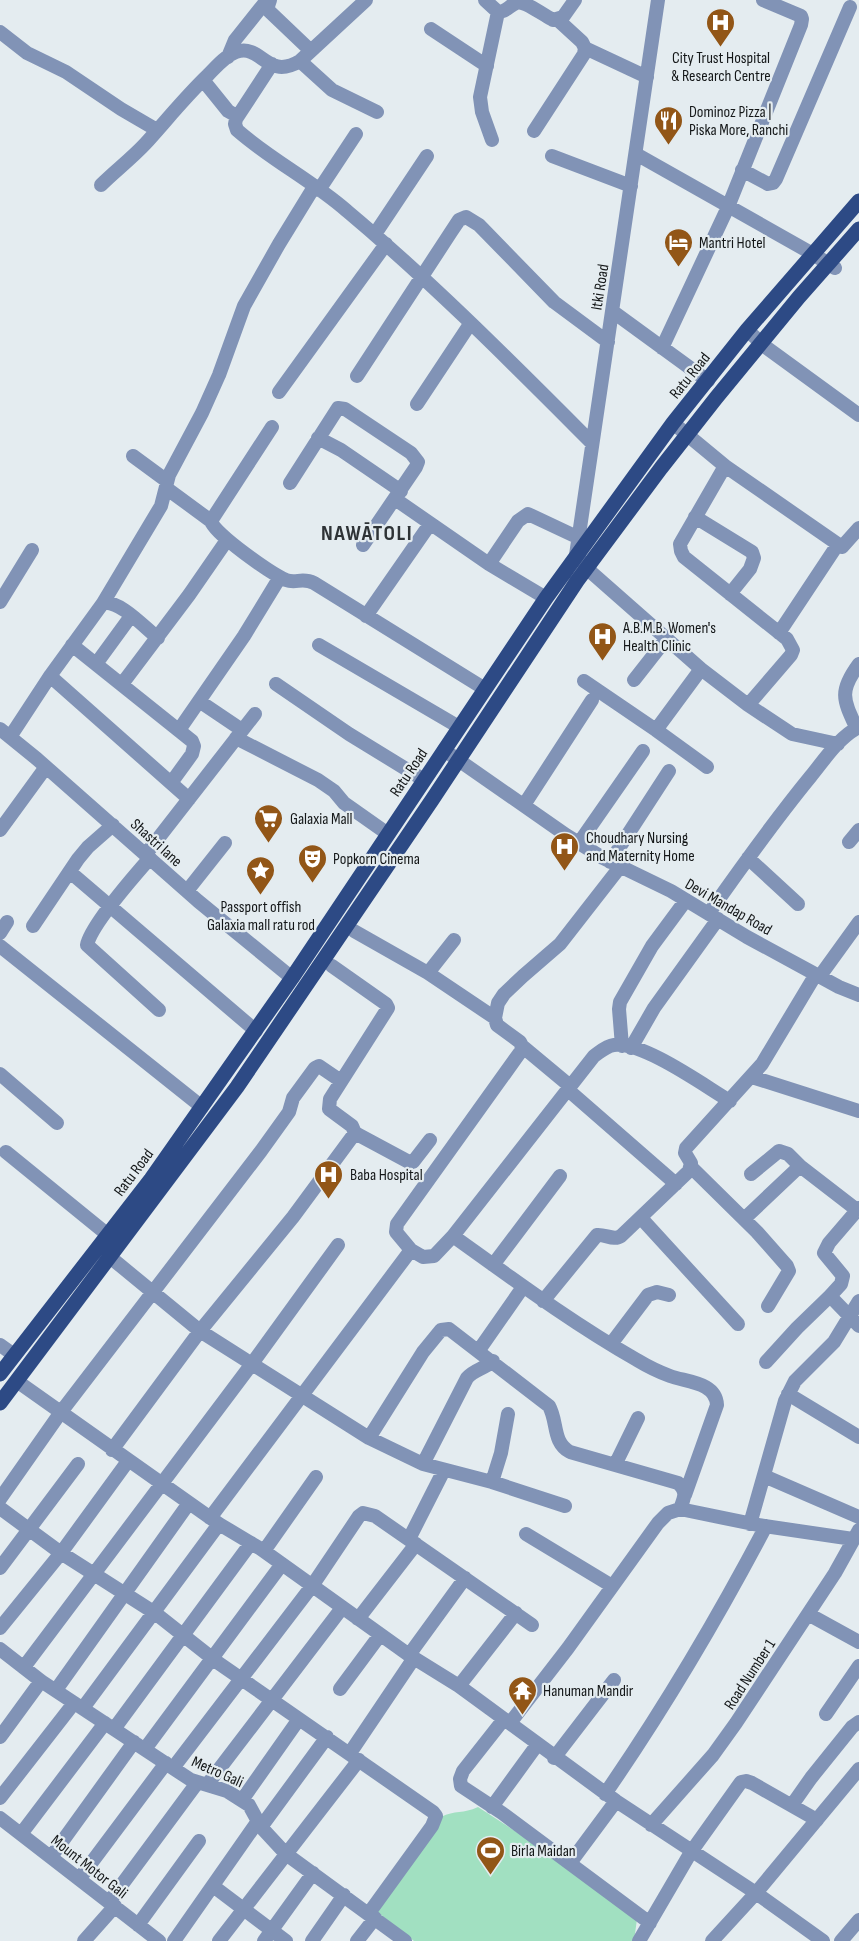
<svg xmlns="http://www.w3.org/2000/svg" width="859" height="1941" viewBox="0 0 859 1941" font-family="'Sofia Sans Condensed',sans-serif">
<rect width="100%" height="100%" fill="#e4ecf0"/>
<path fill="#a1e0c1" d="M478 1807 570 1867 637 1919 634 1941H414L376 1911 441 1817C455 1810 463 1814 478 1807Z"/>
<g fill="none" stroke-linecap="round" stroke-linejoin="round">
<path stroke="#8193b6" stroke-width="14" d="M270 0 268 6 269 11 311 51
M485 0 498 12C506 12 509 6 516 3 524 0 545 16 553 20L563 17 575 0
M658 0 576 555 592 573 701 669 748 705 792 734 838 744
M431 29 487 66
M0 32 27 53 66 72 121 109 157 130
M585 48 647 77
M228 57 235 40 263 5
M300 61 332 90 377 112
M272 64 236 119 235 124 237 130C271 160 313 181 347 211 433 283 513 364 592 443
M203 80 228 111 235 115 236 119
M534 131 584 54 585 48 582 42 558 20
M492 140 482 112 480 97 498 12
M636 154 813 254 835 268
M552 156 631 186
M742 170 768 184 773 183 776 179 850 7
M101 185C115 171 131 159 145 144 166 121 185 97 208 75 216 67 225 56 236 52 262 43 266 81 300 61L366 0
M319 190 356 134
M375 234 427 156
M612 311 708 381
M747 330 767 348 859 415
M662 348 728 207 801 25 802 19 801 16 763 0
M357 376 451 232 459 220 466 217 479 225 554 302 608 342
M279 392 386 244
M417 404 470 324
M673 423 725 466 680 544 681 551 684 557 787 639 793 650 791 655 748 705
M272 427 211 521C214 534 272 574 286 580 296 584 302 577 314 583L485 689
M318 438 341 450 401 491
M133 456 167 481
M725 466 842 547 859 528
M290 483 338 408 345 409 411 453 418 462 416 467 363 545
M166 488 211 521
M395 499 489 564 546 598
M695 517 752 552 754 558 750 569 730 594
M489 564 518 521 528 514 577 537
M0 602 32 550
M103 603 161 506 169 475 202 413 219 375 244 306 279 244 314 187
M366 616 430 524
M779 633 838 544
M72 645 192 741 194 746 192 754 171 783
M319 645 459 727
M96 664 131 616
M50 676 189 799
M634 680 667 638
M584 681 656 730 701 669
M122 684 189 595 227 540
M276 684 349 734 424 780
M199 701 242 730
M856 727C843 699 839 691 859 664
M0 729 37 759 198 901 292 978
M179 730 244 636 280 577
M656 730 707 767
M10 737 50 676 103 603C120 600 145 628 158 638
M236 738 318 780 334 791 344 803 388 834
M444 750 566 835 603 858 671 891 747 937 839 987 859 995
M524 805 592 700
M0 830 46 767
M849 842 859 830
M579 843 643 751
M146 854 255 714
M150 858C135 875 91 925 87 945L159 1010
M748 858 798 904
M610 862 669 771
M70 872 256 1031
M187 891 225 843
M709 913C742 866 775 820 811 776 824 760 840 736 859 727
M33 926 78 859 88 847 113 825
M354 931 428 973 454 940
M0 933 7 922
M0 946 202 1107
M428 973 495 1018
M820 976 859 922
M522 1046 570 1086
M622 1046 619 1009 620 1002 652 946 686 900
M631 1048 654 1008 718 919
M0 1074 57 1123
M752 1077 859 1111
M567 1089 676 1184
M355 1133 409 1162H413L430 1140
M6 1152 108 1235
M691 1167 757 1232 787 1266 789 1271 768 1306
M751 1174 779 1151 788 1154 800 1166
M859 1208 829 1243 824 1253 843 1276 841 1284 830 1296 859 1326
M641 1218 738 1324
M744 1219 800 1166 857 1210
M453 1236C513 1279 572 1323 637 1360 647 1366 659 1372 670 1376 686 1382 716 1382 717 1405L685 1495
M411 1250 396 1232 397 1224 521 1051 522 1046 520 1042 497 1025 495 1018 498 1003 504 994 523 976 560 944 620 867
M116 1262 200 1331 369 1438 423 1464 492 1482 565 1506
M493 1265 560 1176
M543 1301 597 1235C605 1234 614 1241 621 1236L689 1171 691 1163 685 1153 686 1148 762 1064 816 974
M611 1344 648 1295 657 1292 669 1295
M0 1345 14 1355
M479 1350 523 1287
M766 1362 797 1328 830 1296
M21 1384 219 1524 261 1549 409 1655 459 1686 616 1801 756 1893 823 1941
M788 1394 859 1437
M369 1438 423 1352 441 1330 449 1329 549 1406C558 1422 552 1442 570 1452L678 1483C688 1492 684 1498 680 1509
M112 1450 200 1331 293 1217 355 1133 352 1126 329 1109 330 1099 388 1008 386 1004 332 966
M423 1464 467 1378C473 1370 484 1369 493 1361
M615 1465 638 1418
M764 1476 859 1517
M492 1482 501 1453 508 1414
M0 1499 61 1412 261 1151 289 1112 293 1098 315 1068 319 1066 341 1081
M0 1508 61 1553 155 1613 217 1662 433 1812 436 1816 432 1826 369 1913
M210 1518 411 1250 423 1257 434 1256 453 1236 594 1056C600 1052 606 1046 614 1045 644 1042 703 1085 730 1101
M750 1524 785 1401 795 1381 834 1342 859 1301
M526 1534 612 1586
M409 1539 444 1470
M264 1551 316 1477
M0 1568 78 1464
M808 1614 859 1642
M358 1619 416 1544
M0 1628 61 1553 128 1461
M0 1649 41 1681 191 1780 227 1791 249 1805 261 1827 286 1854 405 1941
M409 1655 465 1578
M24 1667 251 1365 338 1245
M459 1686 516 1613
M340 1689 380 1635
M56 1690 189 1503
M83 1708 219 1524
M826 1714 859 1666
M504 1719 463 1771 460 1779 461 1786 502 1813 650 1923
M510 1723 568 1648 658 1523 668 1513 680 1509 758 1525 853 1539
M114 1729 251 1543
M0 1737 41 1681
M145 1749 282 1564
M350 1753 414 1658
M554 1758 614 1680
M173 1768 312 1586 359 1516 363 1513 375 1516 532 1625
M207 1785 342 1608
M605 1794C665 1707 717 1619 766 1526
M0 1798 74 1703
M242 1800 299 1719
M792 1805 811 1778 852 1727 859 1722
M492 1807 537 1745
M0 1818 159 1941
M651 1825 713 1755 736 1723 835 1573 859 1530
M261 1827 327 1737
M21 1834 105 1723
M51 1857 134 1742
M570 1863 616 1801
M80 1878 166 1763
M213 1886 286 1941
M109 1902 197 1783
M138 1925 199 1841
M84 1941 115 1906
M174 1941 258 1821
M219 1941 359 1760
M264 1941 313 1873
M312 1941 344 1895
M357 1941 375 1918
M639 1941 691 1852 741 1782 746 1781 752 1783 817 1820
M712 1941 756 1893 859 1769
M841 1941 859 1920"/>
<path stroke="#2d4a85" stroke-width="15" d="M0 1374 151 1179 231 1065 292 978 546 598 673 423 747 330 859 201
M0 1403 237 1087 432 800 577 581 661 468 716 398 799 297 859 229"/>
</g>
<defs>
<symbol id="hospital-pin" viewBox="-11 -11 22 30"><path d="M0 17L-7.5 6A9.5 9.5 0 1 1 7.5 6Z" fill="#925617" stroke="#e4ecf0"/><path d="M-5-5h3v3.5h4V-5h3V5h-3V1.5h-4V5h-3Z" fill="#fff"/></symbol>
<symbol id="restaurant-pin" viewBox="-11 -11 22 30"><path d="M0 17L-7.5 6A9.5 9.5 0 1 1 7.5 6Z" fill="#925617" stroke="#e4ecf0"/><path d="M-5-6h1v4h1v-4h1v4h1v-4h1v5L-1.5 .5V6h-2V.5L-5-1ZM5-6V6H3V1.5H1.5Q1.5-4 5-6Z" fill="#fff"/></symbol>
<symbol id="hotel-pin" viewBox="-11 -11 22 30"><path d="M0 17L-7.5 6A9.5 9.5 0 1 1 7.5 6Z" fill="#925617" stroke="#e4ecf0"/><path d="M-6-4.5h1.5V1H6V5H4.5V3h-9V5H-6ZM-4 0a1.8 1.8 0 1 1 3.6 0ZM.5 0V-2.5h3Q6-2.5 6 0Z" fill="#fff"/></symbol>
<symbol id="supermarket-pin" viewBox="-11 -11 22 30"><path d="M0 17L-7.5 6A9.5 9.5 0 1 1 7.5 6Z" fill="#925617" stroke="#e4ecf0"/><path d="M-6-5.5h2.5l.6 2H6L4.5 2H-2.5L-4.4-4H-6ZM-1.5 3.2a1.3 1.3 0 1 0 .1 0ZM3 3.2a1.3 1.3 0 1 0 .1 0Z" fill="#fff"/></symbol>
<symbol id="theatre-pin" viewBox="-11 -11 22 30"><path d="M0 17L-7.5 6A9.5 9.5 0 1 1 7.5 6Z" fill="#925617" stroke="#e4ecf0"/><path d="M-5-5.5Q0-4 5-5.5V0Q5 5 0 6Q-5 5-5 0ZM-3.3-2.5H-1v1.5H-3.3ZM1-2.5H3.3v1.5H1ZM-2.8 1Q0 5.5 2.8 1Z" fill="#fff"/></symbol>
<symbol id="sight-pin" viewBox="-11 -11 22 30"><path d="M0 17L-7.5 6A9.5 9.5 0 1 1 7.5 6Z" fill="#925617" stroke="#e4ecf0"/><path d="M0-6L1.8-2.2L6-1.7L2.9 1.2L3.7 5.4L0 3.3L-3.7 5.4L-2.9 1.2L-6-1.7L-1.8-2.2Z" fill="#fff"/></symbol>
<symbol id="temple-pin" viewBox="-11 -11 22 30"><path d="M0 17L-7.5 6A9.5 9.5 0 1 1 7.5 6Z" fill="#925617" stroke="#e4ecf0"/><path d="M0-6L5-2H3V0L6.5 2.5H4V6H1.5V3h-3V6H-4V2.5H-6.5L-3 0V-2H-5Z" fill="#fff"/></symbol>
<symbol id="stadium-pin" viewBox="-11 -11 22 30"><path d="M0 17L-7.5 6A9.5 9.5 0 1 1 7.5 6Z" fill="#925617" stroke="#e4ecf0"/><path d="M0-5a6.5 5 0 1 0 0 10a6.5 5 0 1 0 0-10ZM-3.5-1.8h7v3.6h-7Z" fill="#fff"/></symbol>
</defs>
<g fill-rule="evenodd">
<use href="#hospital-pin" x="704" y="6" width="33" height="45"/>
<use href="#restaurant-pin" x="652" y="104" width="33" height="45"/>
<use href="#hotel-pin" x="662" y="226" width="33" height="45"/>
<use href="#hospital-pin" x="586" y="620" width="33" height="45"/>
<use href="#supermarket-pin" x="252" y="802" width="33" height="45"/>
<use href="#hospital-pin" x="548" y="830" width="33" height="45"/>
<use href="#theatre-pin" x="296" y="842" width="33" height="45"/>
<use href="#sight-pin" x="244" y="854" width="33" height="45"/>
<use href="#hospital-pin" x="312" y="1158" width="33" height="45"/>
<use href="#temple-pin" x="506" y="1674" width="33" height="45"/>
<use href="#stadium-pin" x="474" y="1834" width="33" height="45"/>
</g>
<g text-anchor="middle" stroke-width="4.5" stroke-linejoin="round" paint-order="stroke">
<g font-size="16" fill="#141718" stroke="#e4ecf0" text-anchor="start">
<text x="721" y="63" text-anchor="middle">City Trust Hospital<tspan x="721" dy="18">&amp; Research Centre</tspan></text>
<text x="689" y="117">Dominoz Pizza |<tspan x="689" dy="18">Piska More, Ranchi</tspan></text>
<text x="699" y="248">Mantri Hotel</text>
<text x="623" y="633">A.B.M.B. Women's<tspan x="623" dy="18">Health Clinic</tspan></text>
<text x="290" y="824">Galaxia Mall</text>
<text x="586" y="843">Choudhary Nursing<tspan x="586" dy="18">and Maternity Home</tspan></text>
<text x="333" y="864">Popkorn Cinema</text>
<text x="261" y="912" text-anchor="middle">Passport offish<tspan x="261" dy="18">Galaxia mall ratu rod</tspan></text>
<text x="350" y="1180">Baba Hospital</text>
<text x="543" y="1696">Hanuman Mandir</text>
<text x="511" y="1856">Birla Maidan</text>
</g>
<g font-size="16" fill="#141718" stroke="#e4ecf0">
<text transform="translate(599 287) rotate(-81)" y="6">Itki Road</text>
<text transform="translate(689 375) rotate(-51)" y="6">Ratu Road</text>
<text transform="translate(408 772) rotate(-56)" y="6">Ratu Road</text>
<text transform="translate(157 842) rotate(42)" y="6">Shastri lane</text>
<text transform="translate(729 906) rotate(30)" y="6">Devi Mandap Road</text>
<text transform="translate(133 1172) rotate(-53)" y="6">Ratu Road</text>
<text transform="translate(749 1674) rotate(-57)" y="6">Road Number 1</text>
<text transform="translate(218 1771) rotate(24)" y="6">Metro Gali</text>
<text transform="translate(90 1866) rotate(38)" y="6">Mount Motor Gali</text>
</g>
<g font-size="22" font-weight="bold" letter-spacing="1.5" fill="#2e3336" stroke="#e4ecf0">
<text x="367" y="540">NAWĀTOLI</text>
</g>
</g>
</svg>
